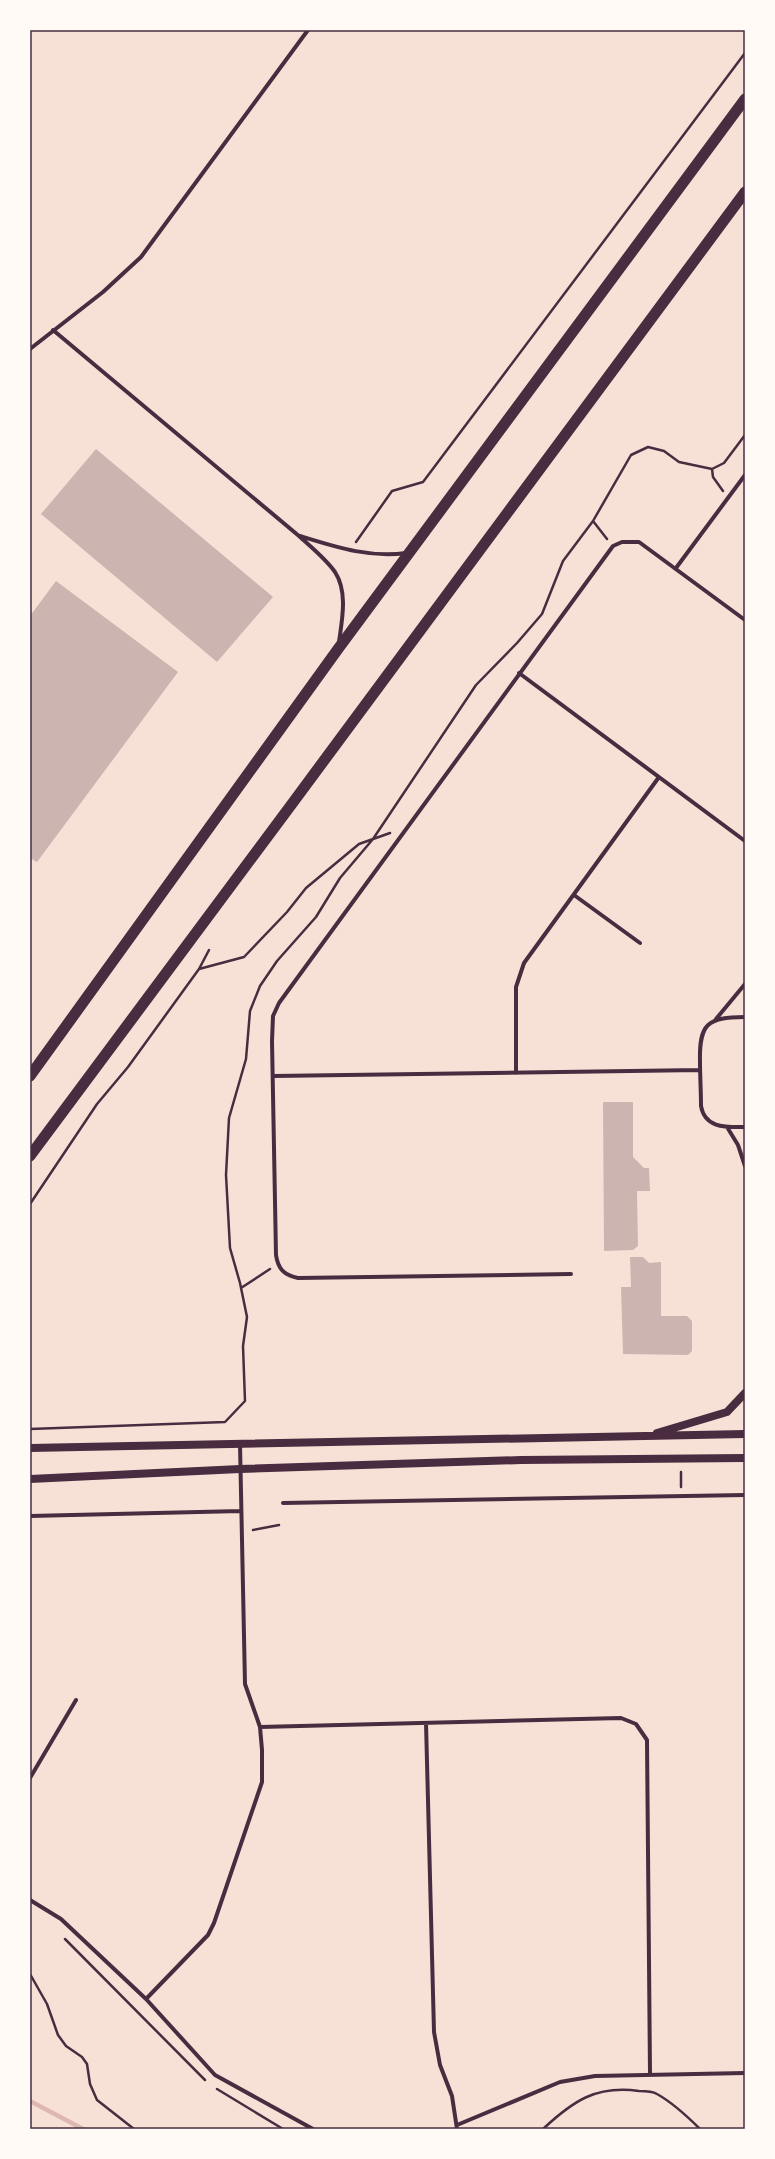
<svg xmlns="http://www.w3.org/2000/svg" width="775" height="2159" viewBox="0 0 775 2159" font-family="Merriweather,serif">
<rect width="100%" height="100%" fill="#f7e1d7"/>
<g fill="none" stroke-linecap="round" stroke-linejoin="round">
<path stroke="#dcb8b0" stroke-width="4.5" d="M30 2101 83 2129"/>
</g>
<path fill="#ccb4b1" d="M96 449 273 597 217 662 41 514Z
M56 581 178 672 37 862 30 858V616Z
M603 1102H633V1157L644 1168H649L650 1191H637L638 1246 633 1250 604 1251Z
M630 1257H643L649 1263 661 1262V1316H687L692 1321V1351L688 1355 623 1354 621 1287H631Z"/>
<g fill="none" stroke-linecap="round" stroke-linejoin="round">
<path stroke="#4a2c40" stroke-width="2.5" d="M712 469 713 477 723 491
M593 521 607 539
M356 542 392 491 423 482 745 53
M199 969 209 950
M30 1204 97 1104 128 1067 199 969 244 957 287 912 306 888 359 844 390 833
M241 1288 270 1269
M30 1429 225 1422 245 1401 243 1346 247 1317 240 1283 230 1248 226 1175 229 1118 246 1059 250 1011 260 986 277 961 316 917 340 878 373 839 476 685 517 643 542 614 563 561 593 521 631 455 648 447 664 451 679 462 712 469 724 463 745 435
M681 1472V1487
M253 1530 279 1525
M65 1939 205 2080
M30 1974 47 2004 58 2035 66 2046 82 2057 87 2064 90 2084 97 2100 134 2129
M217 2089 283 2129
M543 2129C573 2101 596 2085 639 2091 645 2091 652 2091 657 2094 673 2103 687 2116 700 2129"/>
<path stroke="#4a2c40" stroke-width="4" d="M53 330 299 536C311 547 326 559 335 572 348 592 342 620 339 642
M30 349 103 292 141 257 308 30
M300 536C336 547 368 558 406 553
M676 568 745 475
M519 673 745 841
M574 895 640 943
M745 1017C707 1017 699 1024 700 1062 700 1076 701 1091 701 1106 705 1129 727 1127 745 1127
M716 1019 745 984
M516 1073V987L524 963 659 777
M273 1076 700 1070
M727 1127 738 1145 745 1166
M571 1274 298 1278C284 1275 278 1269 276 1255L272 1041 273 1016 279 1003 613 546 622 542H639L745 620
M283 1503 745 1495
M30 1516 241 1511
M426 1723 434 2032 440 2065 452 2096 457 2129
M260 1727 621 1718 636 1724 647 1740 650 2074
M30 1778 76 1700
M30 1900 61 1919 146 1999 215 2075 313 2129
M146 1999 208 1935 214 1923 262 1782V1750L260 1727 245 1684 240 1444
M457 2125 560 2082 595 2076 745 2073"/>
<path stroke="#4a2c40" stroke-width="8" d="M657 1433 727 1412 745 1393
M30 1448 745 1434
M30 1479 240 1469 521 1460 745 1458"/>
<path stroke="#4a2c40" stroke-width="11" d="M30 1076 338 649 745 99
M30 1156C270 836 506 512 745 192"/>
</g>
<rect width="775" height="2159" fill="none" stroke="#fffaf5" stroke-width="62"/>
<rect x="31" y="31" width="713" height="2097" fill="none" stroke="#4a2c40" stroke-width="1.5"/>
</svg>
